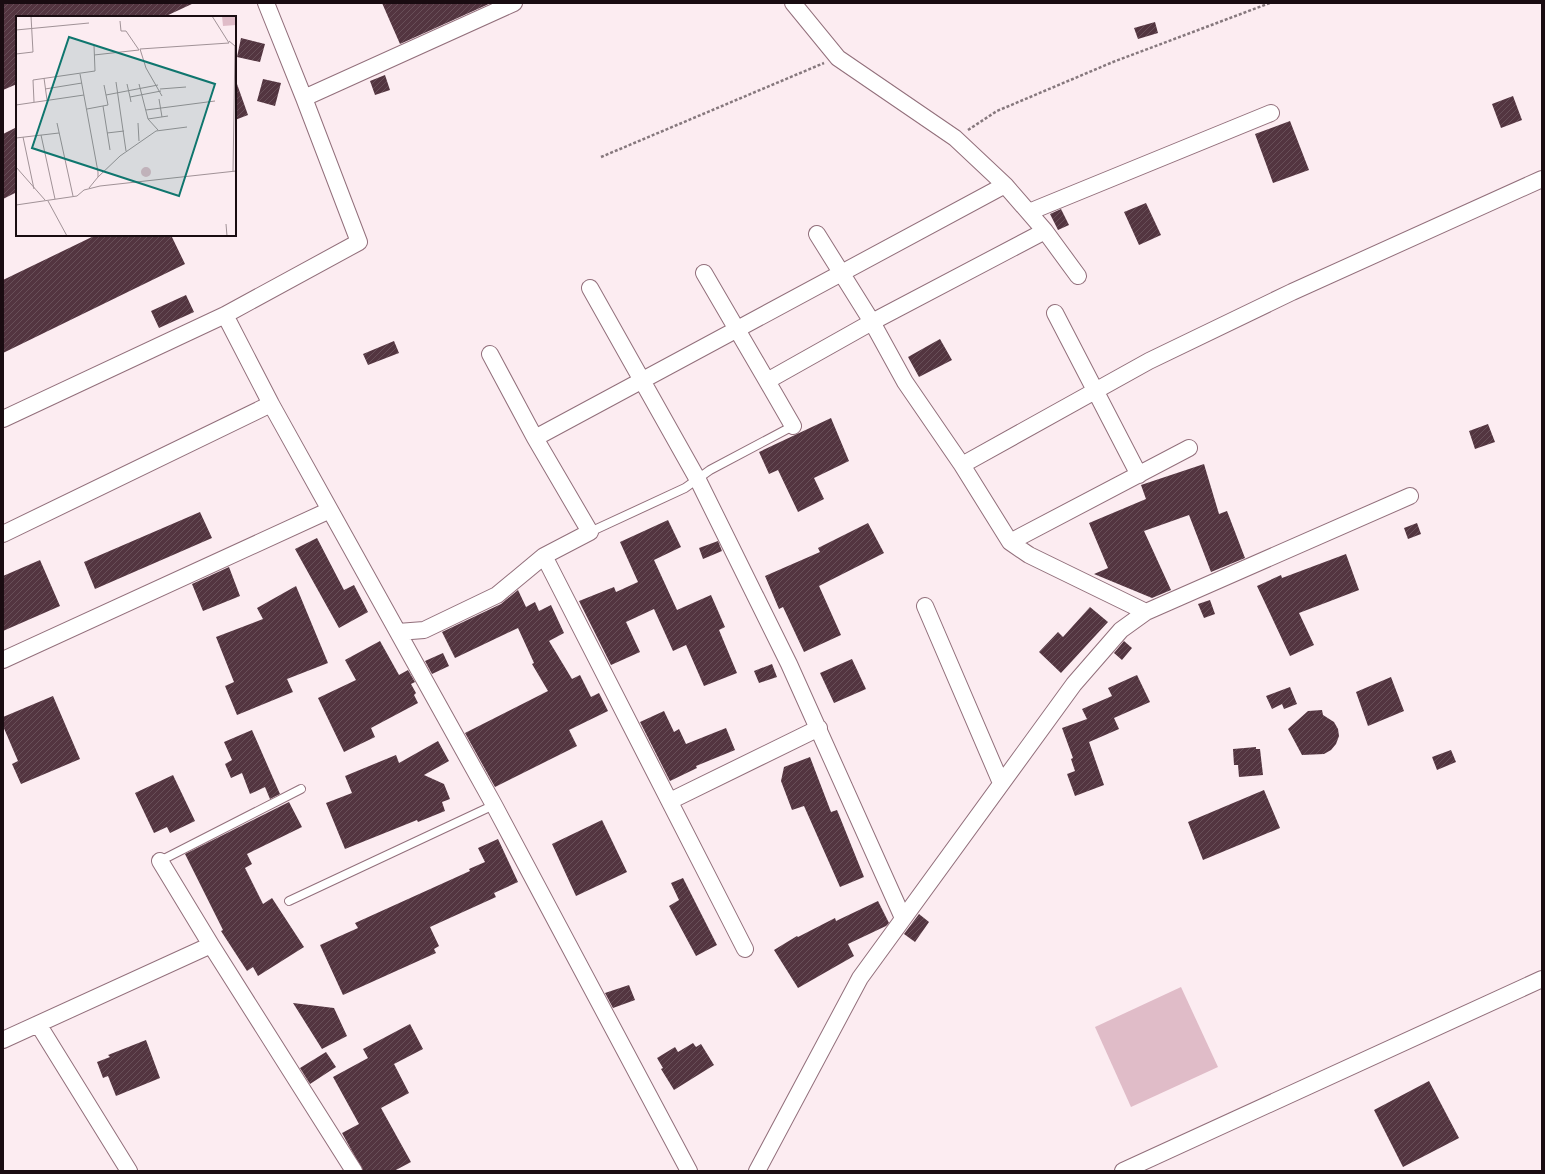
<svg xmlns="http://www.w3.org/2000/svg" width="1545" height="1174" viewBox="0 0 1545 1174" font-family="Figtree,sans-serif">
<defs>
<pattern id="building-hatch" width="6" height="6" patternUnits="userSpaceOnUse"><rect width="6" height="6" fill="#533540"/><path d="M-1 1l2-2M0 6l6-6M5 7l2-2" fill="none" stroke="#684f58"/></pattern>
</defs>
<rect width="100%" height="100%" fill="#fcecf1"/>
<path fill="#e0bcc8" d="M1181 987 1218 1067 1131 1107 1095 1027Z"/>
<path fill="url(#building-hatch)" d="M3 3H194L164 17H17V84L3 90Z
M382 3H491L400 44Z
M1155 22 1158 33 1138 39 1134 28Z
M241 38 265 44 260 62 237 57Z
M385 75 390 90 375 95 370 81Z
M263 79 281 83 275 106 257 101Z
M235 84H237L248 115 235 120Z
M1513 96 1522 120 1501 128 1492 104Z
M1290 121 1309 170 1273 183 1255 134Z
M17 127V192L3 199V134Z
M1146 203 1161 235 1139 245 1124 212Z
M1061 209 1069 225 1058 230 1050 214Z
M96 235H171L185 264 3 353V280Z
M186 295 194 312 159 328 151 311Z
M940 339 952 360 919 377 908 357Z
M394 341 399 353 368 365 363 354Z
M831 418 849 461 814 478 824 499 798 512 778 470 769 474 759 452Z
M1488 424 1495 442 1475 449 1469 431Z
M1204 464 1219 514 1227 511 1245 558 1211 572 1189 515 1144 531 1171 590 1152 598 1094 574 1108 568 1089 523 1146 499 1141 485Z
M200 512 212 538 95 589 84 562Z
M668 520 681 547 654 560 677 610 711 595 725 627 719 630 737 673 704 686 686 645 673 651 654 609 626 622 640 652 611 665 579 601 614 587 616 592 638 582 620 542Z
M868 523 884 553 819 586 841 635 804 652 783 607 779 609 765 576 820 552 818 548Z
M1417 523 1421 534 1408 539 1404 528Z
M317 538 344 590 354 585 368 612 339 628 295 549Z
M718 541 722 551 703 559 699 548Z
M1346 554 1359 590 1299 613 1314 645 1290 656 1257 586 1281 575 1282 578Z
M40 560 60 606 3 631V576Z
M229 567 240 596 203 611 192 584Z
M296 586 328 663 287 679 293 692 237 715 225 686 234 682 216 637 263 619 257 608Z
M518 590 526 607 535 602 539 611 551 605 564 633 549 641 572 679 580 675 591 697 599 693 608 711 569 730 577 746 495 787 465 733 548 691 532 664 534 663 518 628 455 658 442 632 501 604Z
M1210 600 1215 614 1204 618 1198 604Z
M1090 607 1108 622 1061 673 1039 652 1058 632 1063 637Z
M380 641 399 675 408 670 415 682 411 684 416 693 414 695 418 703 371 728 375 737 344 752 318 698 356 680 345 660Z
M1124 641 1132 648 1122 660 1114 653Z
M443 653 449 666 432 674 425 661Z
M852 659 866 689 834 703 820 673Z
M772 664 777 677 759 683 754 671Z
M1137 675 1150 702 1114 718 1119 729 1089 742 1104 785 1075 796 1067 774 1075 771 1071 759 1073 758 1062 728 1087 719 1082 709 1112 696 1108 688Z
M1391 677 1404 711 1368 726 1356 692Z
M1290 687 1297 704 1284 709 1282 704 1272 709 1266 696Z
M53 696 80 759 21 784 12 764 18 761 3 726V717Z
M1322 710 1323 715 1334 722 1338 729 1339 736 1336 744 1331 750 1324 754 1302 755 1288 729 1308 711Z
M664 711 674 732 679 729 686 744 726 728 735 750 696 766 697 768 670 781 640 722Z
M252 730 280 794 270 799 265 787 250 794 242 773 231 778 225 764 232 760 224 742Z
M438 741 449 761 424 775 444 784 450 799 442 802 445 811 418 822 417 820 345 849 326 803 352 793 345 776 396 755 399 763Z
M1256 747V749H1260L1263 775 1239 777 1238 765H1234L1233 749Z
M1451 750 1456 762 1437 770 1432 757Z
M810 757 831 812 837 810 864 877 840 887 804 806 792 810 781 781 784 767Z
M173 775 195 821 170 833 167 827 154 833 135 793Z
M1264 790 1280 828 1203 860 1188 822Z
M289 802 302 827 247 854 252 864 245 868 263 904 272 898 304 947 258 976 253 967 247 971 221 931 223 930 185 854Z
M602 820 627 872 576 896 552 844Z
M498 839 518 882 494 893 496 897 430 927 439 946 434 949 436 953 343 995 320 945 358 928 355 923 470 871 469 869 485 862 478 848Z
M683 878 717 945 696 956 669 906 679 900 671 883Z
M878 901 889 923 886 926 848 944 854 956 798 988 774 950 797 936 798 937 835 918 836 921Z
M919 914 929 922 915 942 904 934Z
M629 985 635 1000 613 1008 605 993Z
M293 1003 334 1008 347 1036 322 1049Z
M410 1024 423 1049 394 1064 409 1093 381 1108 411 1162 394 1171H363L342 1133 359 1124 333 1077 368 1058 363 1049Z
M146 1040 160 1078 116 1096 108 1076 103 1078 97 1062 110 1057 108 1055Z
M693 1043 696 1047 701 1044 714 1065 674 1090 661 1069 663 1068 657 1058 675 1047 678 1052Z
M326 1052 336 1067 310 1084 300 1068Z
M1429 1081 1459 1138 1403 1167 1374 1110Z"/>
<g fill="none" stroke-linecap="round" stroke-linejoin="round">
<defs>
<path id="lane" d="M590 532 685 488 710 470 793 426
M160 861 301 789
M289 901 494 805"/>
<path id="street" d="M793 3 838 58 955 138 1005 185 1045 231 1078 276
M304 98 514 3
M1029 212 1271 113
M817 234 872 322 905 382 962 465 1010 542 1029 555 1146 612
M704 273 767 381
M590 288 698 480 789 664 903 918
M1055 313 1139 475
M225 315 271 404 494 805 689 1171
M3 419 225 315 359 242 304 98 266 3
M793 426 767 381 872 322 1045 231
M535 438 1005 185
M962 465 1149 361 1292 292 1542 179
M3 534 271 404
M1010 542 1189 448
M544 556 745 949
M925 606 1001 783
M398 632 424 630 497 595 544 556 590 532 535 438 490 354
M3 660 330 510
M670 801 819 728
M160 861 211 945 354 1171
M38 1024 129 1171
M3 1040 211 945
M757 1171 860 978 1074 684 1121 630 1146 612 1410 496
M1123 1171 1542 979"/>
</defs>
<use href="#lane" stroke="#926f7b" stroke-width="10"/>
<use href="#street" stroke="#926f7b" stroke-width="18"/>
<path stroke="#86787d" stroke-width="2.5" stroke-dasharray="3 2" stroke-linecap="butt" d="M968 130 997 111 1113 62 1270 3
M601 157 824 63"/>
<use href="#lane" stroke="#fff" stroke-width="8"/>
<use href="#street" stroke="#fff" stroke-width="16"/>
</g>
<g transform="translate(16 16)">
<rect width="220" height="220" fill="#fcecf1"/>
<path d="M206 0H220V9L207 10ZM125 156a5 5 0 1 1 10 0a5 5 0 1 1-10 0Z" fill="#e0bcc8"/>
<path fill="none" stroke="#a19297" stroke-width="1" d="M0 14 73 7M213 25 219 30 217 156M0 38 17 36 15 0M78 39 123 34 110 15H105L104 5M64 58 82 156V161L73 172M28 62 31 84M100 66 110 135M111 68 114 81M123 68 132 103 142 114M29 73 66 67M144 73 170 71M90 79 142 69M146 80 130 52 124 33 213 27 196 0M143 83 146 101M18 86 17 64 79 55 78 29M115 86 114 81 145 75M0 89 68 79M87 90 94 134M71 93 92 89 88 69M130 94 199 85M132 103 152 100M41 107 57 180M122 107 123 125M91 117 108 115M25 119 39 183M7 121 18 173M0 122 43 117M0 151 29 184M82 161 104 140 140 115 171 111M32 185 51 220M0 189 61 180 68 174 84 170 220 155M210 208 211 220"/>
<path fill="#0f766e" fill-opacity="0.15" stroke="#0f766e" stroke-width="2" d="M53 21 199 68 163 180 16 132Z"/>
<rect width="220" height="220" fill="none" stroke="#190c11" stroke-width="2"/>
</g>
<rect width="1545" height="1174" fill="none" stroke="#190c11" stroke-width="8"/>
</svg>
